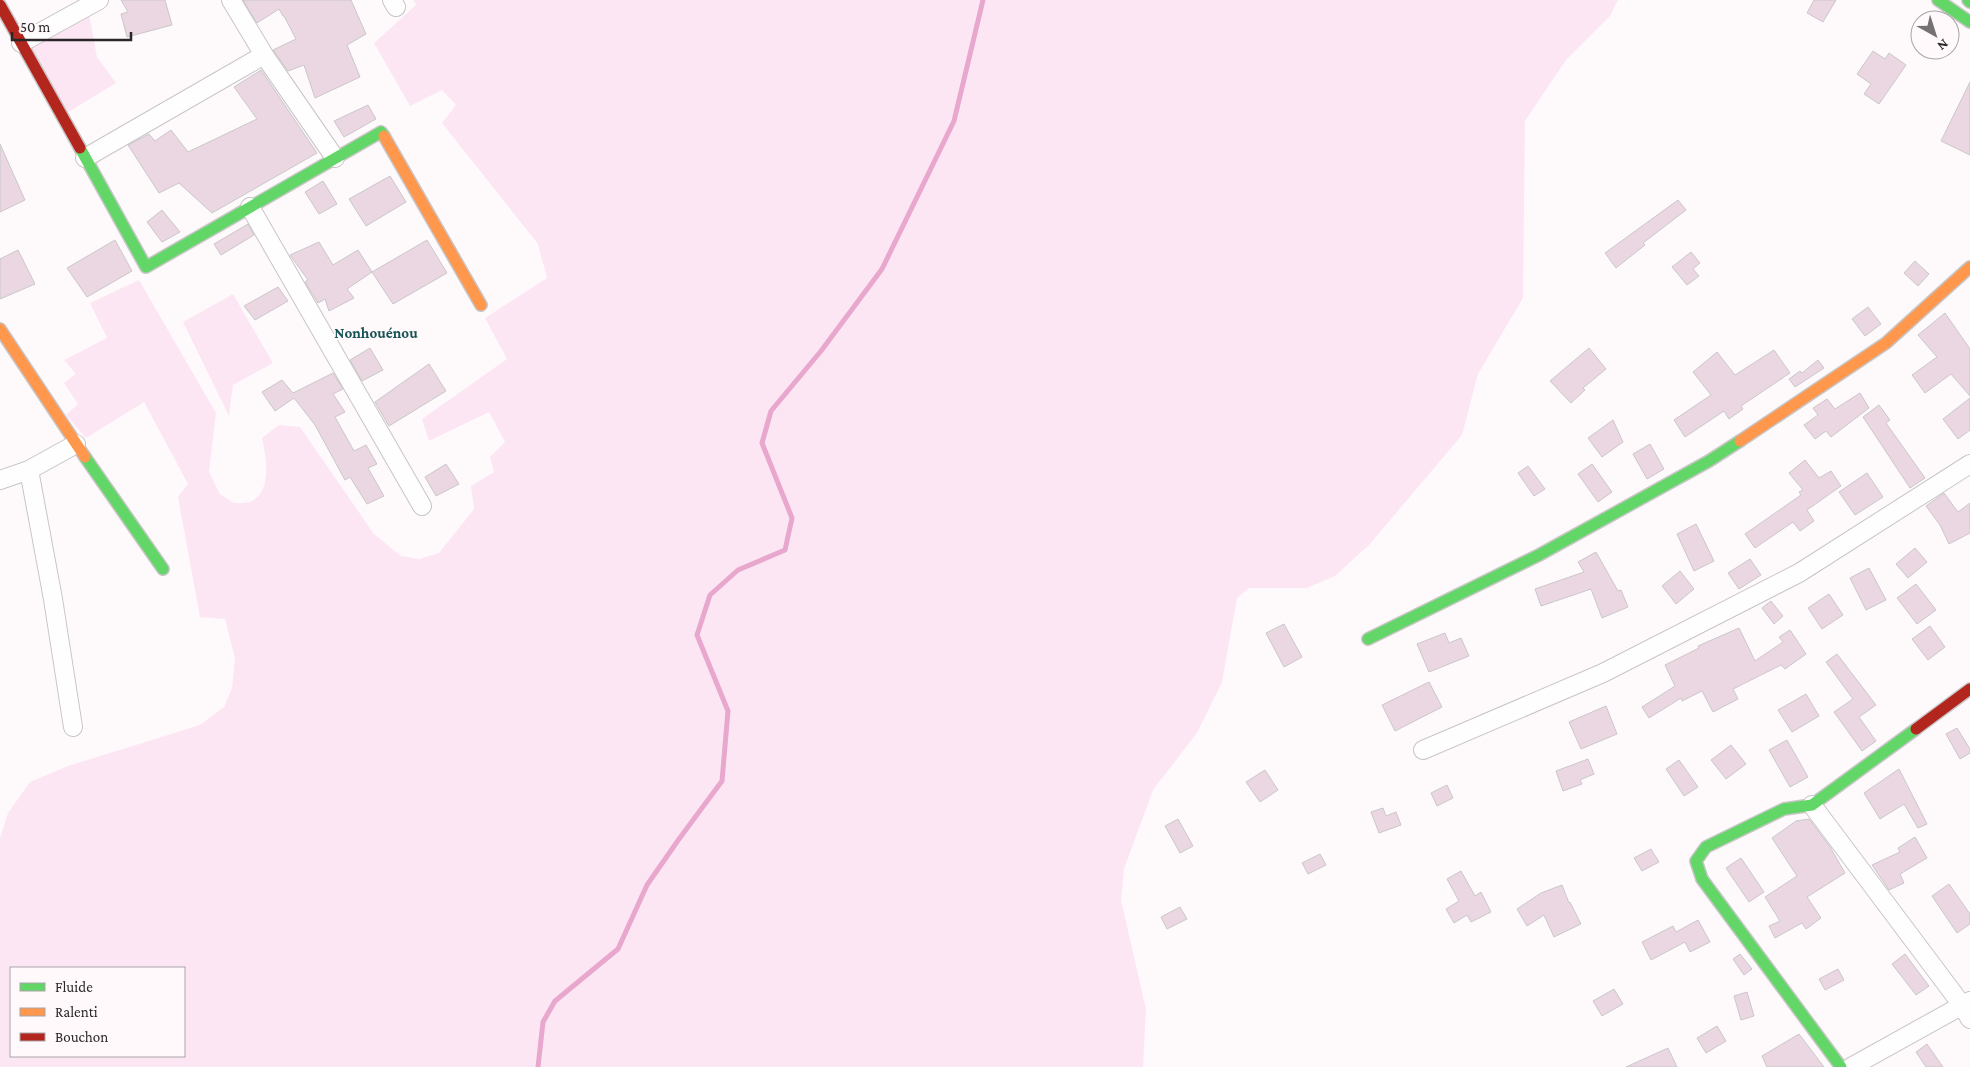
<svg xmlns="http://www.w3.org/2000/svg" width="1970" height="1067" viewBox="0 0 1970 1067" font-family="'Crimson Pro',serif">
<rect width="100%" height="100%" fill="#fefafc"/>
<path fill="#fde6f3" fill-rule="evenodd" d="M413 0H1618L1610 16 1566 60 1525 121 1523 298 1478 374 1462 435 1370 544 1335 576 1307 588H1249L1237 598 1222 682 1197 733 1153 790 1124 869 1121 900 1146 1009 1143 1067H0V838L8 813 30 782 68 766 200 725 224 707 232 688 235 658 225 619 200 617 178 497 188 484 144 402 86 438 66 415 78 404 64 383 76 374 64 360 107 338 90 303 139 280 216 413 209 472 220 494 234 503C239 503 246 503 250 502 273 492 266 456 262 438L279 425 300 427 374 534 401 556 419 559 439 553 474 509 471 486 494 472 490 457 505 442 489 412 429 441 422 419 507 359 485 318 547 278 538 244 442 123 456 105 442 90 410 106 374 43 416 5ZM11 968H184V1056H11Z
M89 14 97 57 116 83 67 113 21 43Z
M233 294 273 363 233 385 229 416 183 322Z"/>
<g fill="none" stroke-linecap="round" stroke-linejoin="round">
<path stroke="#e8a7cc" stroke-width="5" d="M538 1067 543 1022 555 1001 618 949 647 885 679 839 722 781 728 711 697 635 710 595 738 570 785 550 792 518 762 443 771 411 821 351 882 269 954 121 983 0"/>
</g>
<path fill="#ebd7e2" stroke="#cac7c9" d="M121 0H165L172 25 127 37 121 14 128 12Z
M243 0H351L366 34 347 45 360 77 315 98 304 65 288 71 273 50 296 39 284 16H283L279 9 257 23Z
M1814 0H1836L1823 22 1807 13Z
M1873 51 1885 59 1889 53 1906 65 1879 104 1864 94 1871 84 1857 74Z
M261 70 317 153 212 213 179 183 159 193 128 145 149 134 155 141 171 130 188 152 257 119 234 87Z
M1970 82V155L1941 141Z
M368 105 376 119 344 137 334 121Z
M0 144 25 200 0 212Z
M390 176 406 202 366 226 349 199Z
M323 181 337 204 319 214 305 192Z
M1678 200 1686 210 1643 243 1645 245 1616 268 1605 253Z
M162 210 180 232 162 242 147 222Z
M248 224 254 235 221 255 214 244Z
M115 240 132 271 87 297 67 268Z
M427 240 447 273 393 304 372 272Z
M319 242 333 265 358 250 372 272 347 289 354 298 329 311 325 299 318 303 305 282 308 280 290 255Z
M18 250 35 284 0 299V259Z
M1691 252 1700 263 1693 269 1699 276 1687 285 1672 267Z
M1915 261 1929 274 1918 286 1904 273Z
M278 287 288 301 255 320 244 306Z
M1868 307 1881 324 1865 336 1852 319Z
M1945 313 1970 349V396L1951 374 1925 393 1912 375 1937 357 1918 335Z
M370 348 383 370 362 381 350 360Z
M1589 348 1606 369 1583 388 1585 390 1571 403 1550 381Z
M1774 350 1790 373 1741 406 1743 409 1729 419 1724 411 1685 437 1674 420 1711 395 1693 372 1717 352 1735 375Z
M1818 360 1824 368 1795 387 1789 379 1800 371 1802 373Z
M429 364 446 391 389 426 375 402Z
M333 373 343 389 333 394 345 412 335 417 354 451 366 445 377 464 368 468 384 496 367 504 350 477 345 480 315 425 294 398 275 411 262 392 282 380 293 393Z
M1860 393 1869 408 1831 437 1826 431 1815 439 1804 425 1818 415 1813 408 1827 399 1835 409Z
M1970 398V430L1958 439 1943 419Z
M1879 405 1890 420 1886 423 1925 478 1910 488 1863 417Z
M1613 420 1623 442 1602 457 1588 438Z
M1650 444 1664 469 1647 479 1633 454Z
M1805 460 1819 478 1831 471 1841 486 1807 510 1814 521 1800 531 1793 522 1755 548 1745 534 1801 495 1799 492 1803 490 1789 473Z
M446 464 459 484 436 496 425 477Z
M1592 464 1612 492 1598 502 1578 474Z
M1528 466 1545 489 1534 496 1518 473Z
M1867 473 1883 497 1855 515 1839 492Z
M1944 493 1958 512 1970 503V533L1949 544 1940 525 1926 506Z
M1696 524 1714 561 1694 571 1677 534Z
M1915 548 1927 562 1908 578 1896 564Z
M1596 552 1618 591 1621 590 1628 607 1602 618 1591 589 1541 606 1535 589 1584 572 1578 562Z
M1750 559 1761 575 1739 589 1728 573Z
M1869 568 1886 600 1866 610 1850 578Z
M1680 571 1694 589 1676 604 1662 586Z
M1916 584 1936 610 1917 624 1897 598Z
M1829 594 1843 615 1822 629 1808 608Z
M1771 601 1783 616 1774 624 1762 608Z
M1284 624 1302 657 1284 667 1266 633Z
M1930 626 1945 647 1928 660 1912 639Z
M1739 628 1755 661 1783 642 1779 637 1790 630 1806 654 1785 669 1781 665 1733 689 1738 699 1713 712 1702 691 1682 701 1681 698 1649 718 1642 707 1675 686 1665 665 1699 648 1698 646Z
M1445 633 1449 643 1461 638 1469 656 1429 672 1417 644Z
M1837 654 1876 705 1859 717 1876 741 1862 751 1834 712 1853 699 1826 662Z
M1429 682 1442 707 1395 731 1382 705Z
M1806 694 1819 716 1792 732 1778 710Z
M1606 706 1617 734 1581 749 1569 722Z
M1957 728 1970 749V753L1960 759 1946 734Z
M1787 740 1808 777 1790 787 1769 750Z
M1731 745 1746 764 1726 779 1711 760Z
M1588 759 1594 774 1580 780 1582 784 1563 791 1556 771Z
M1679 760 1698 787 1684 796 1666 769Z
M1899 769 1927 824 1918 828 1904 804 1880 819 1864 793Z
M1265 770 1278 790 1260 802 1246 782Z
M1447 785 1453 798 1437 806 1431 793Z
M1383 808 1386 816 1396 812 1401 825 1379 833 1371 812Z
M1178 819 1193 846 1180 853 1165 826Z
M1809 819 1830 847 1845 873 1807 897 1821 918 1806 929 1802 923 1775 938 1769 926 1780 921 1765 897 1797 876 1772 838 1796 821Z
M1915 837 1927 858 1900 874 1904 883 1889 890 1872 865 1900 852 1898 848Z
M1651 849 1659 862 1642 871 1634 858Z
M1320 854 1326 865 1308 874 1302 863Z
M1741 858 1764 892 1749 902 1726 868Z
M1461 871 1475 896 1481 892 1491 912 1471 922 1467 915 1454 923 1446 909 1459 901 1447 879Z
M1949 884 1970 914V924L1957 933 1932 896Z
M1562 885 1569 903 1570 902 1581 924 1554 937 1544 915 1527 926 1517 909 1541 893Z
M1180 907 1187 919 1167 929 1161 917Z
M1698 920 1710 942 1690 952 1685 942 1651 960 1642 942 1673 926 1676 932Z
M1740 954 1752 969 1744 975 1733 959Z
M1905 954 1929 986 1916 995 1892 964Z
M1838 969 1844 980 1825 990 1819 979Z
M1614 989 1623 1004 1602 1016 1593 1001Z
M1747 992 1754 1016 1741 1020 1734 996Z
M1717 1026 1726 1041 1706 1053 1697 1038Z
M1799 1034 1824 1067H1767L1762 1056Z
M1927 1044 1943 1067H1926L1916 1052Z
M1668 1048 1677 1067H1626Z"/>
<g fill="none" stroke-linecap="round" stroke-linejoin="round">
<defs>
<path id="street" d="M231 0 264 55 335 158
M392 0 396 7
M21 43 99 0
M85 158 264 55
M250 207 422 506
M29 470 53 599 73 727
M0 480 29 470 76 444
M1423 750 1603 673 1799 573 1970 464
M1812 805 1962 1005 1970 1019
M1851 1067 1970 1001"/>
<path id="fast" d="M1938 0 1970 22
M1968 0 1970 2
M80 148 146 267 381 132 384 136
M85 457 163 569
M1368 639 1539 555 1709 461 1740 441
M1841 1067 1702 879 1696 861 1706 847 1784 809 1812 805 1916 729"/>
<path id="slow" d="M384 136 481 305
M0 329 85 457
M1740 441 1886 343 1970 267"/>
<path id="jam" d="M0 5 80 148
M1916 729 1970 689"/>
</defs>
<use href="#street" stroke="#c8c5c7" stroke-width="20"/>
<use href="#fast" stroke="#c8c5c7" stroke-width="14"/>
<use href="#slow" stroke="#c8c5c7" stroke-width="14"/>
<use href="#jam" stroke="#c8c5c7" stroke-width="14"/>
<use href="#street" stroke="#fffeff" stroke-width="18"/>
<use href="#fast" stroke="#63d668" stroke-width="11"/>
<use href="#slow" stroke="#ff974d" stroke-width="11"/>
<use href="#jam" stroke="#b3261e" stroke-width="11"/>
</g>
<g text-anchor="middle" stroke-width="4" stroke-linejoin="round" paint-order="stroke">
<g font-size="15" font-weight="bold" fill="#175354" stroke="#fff9fc">
<text x="376" y="338">Nonhouénou</text>
</g>
</g>
<rect x="10" y="967" width="175" height="90" fill="#fff9fc" stroke="#a9a5a7"/>
<rect x="20" y="983" width="25" height="8" fill="#63d668" stroke="#a9a5a7"/>
<text x="55" y="992" font-size="15" fill="#292728">Fluide</text>
<rect x="20" y="1008" width="25" height="8" fill="#ff974d" stroke="#a9a5a7"/>
<text x="55" y="1017" font-size="15" fill="#292728">Ralenti</text>
<rect x="20" y="1033" width="25" height="8" fill="#b3261e" stroke="#a9a5a7"/>
<text x="55" y="1042" font-size="15" fill="#292728">Bouchon</text>
<g transform="translate(1935 35) rotate(141)"><circle r="24" fill="#fff9fc" stroke="#a9a5a7"/>
<path d="M0-4L9 19L0 12L-9 19Z" fill="#747172"/>
<text y="-8" font-size="14" font-weight="bold" text-anchor="middle" fill="#292728">N</text>
</g>
<path d="M12 32v8h119v-8" fill="none" stroke="#292728" stroke-width="2.5"/>
<text x="20" y="32" font-size="15" fill="#292728" stroke="#fff9fc" stroke-width="4" paint-order="stroke">50 m</text>
</svg>
